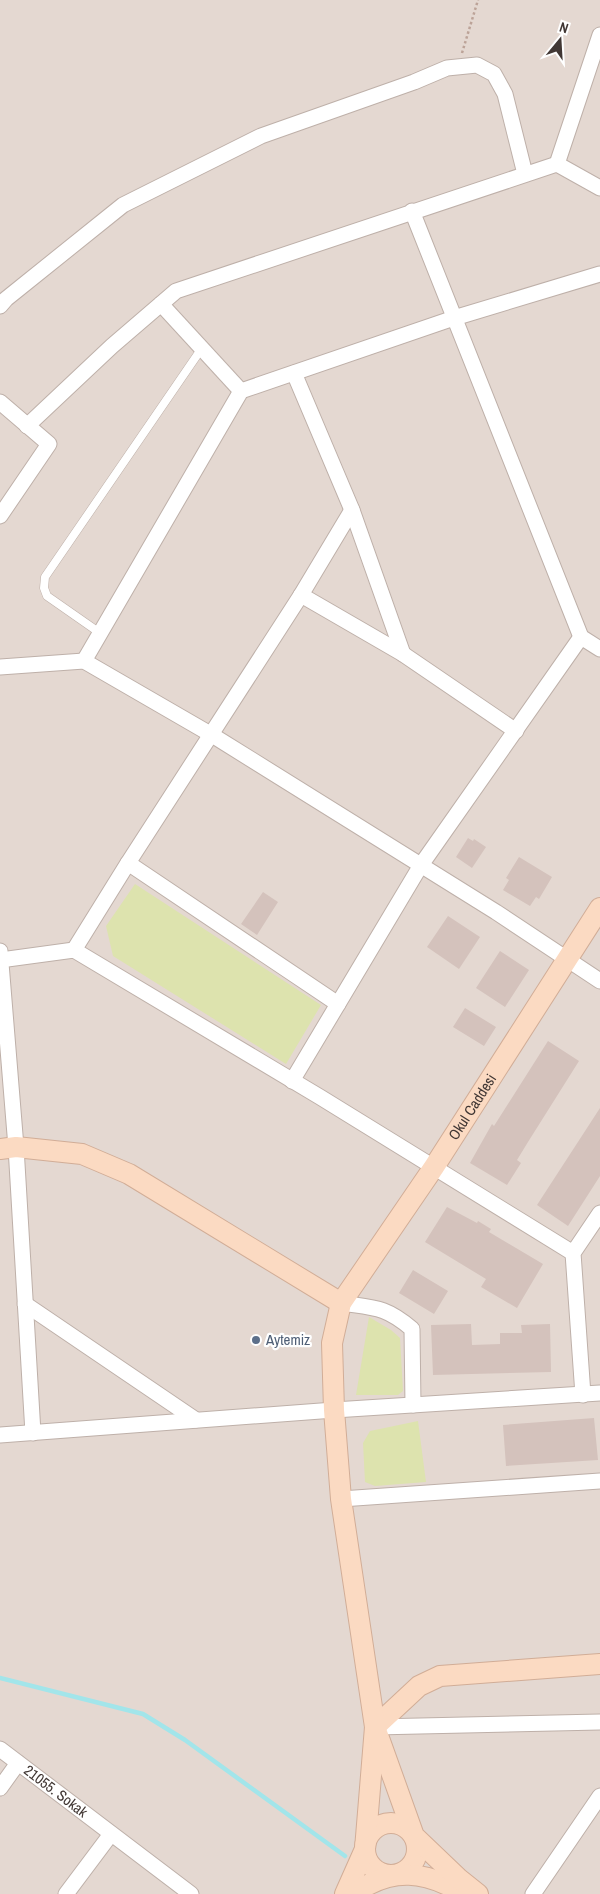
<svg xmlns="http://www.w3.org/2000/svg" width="600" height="1894" viewBox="0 0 600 1894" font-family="'Archivo Narrow',sans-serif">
<rect width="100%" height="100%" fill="#f0e8e3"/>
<path fill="#e4d8d1" d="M0 0H600V1894H0Z"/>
<path fill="#dde3ae" d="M135 884 321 1005 286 1064 113 956 106 926Z
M369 1317 391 1330 400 1338 403 1391 398 1395H356Z
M418 1421 426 1482 375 1486 365 1482 363 1443 370 1431Z"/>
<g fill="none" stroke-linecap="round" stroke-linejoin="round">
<path stroke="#a2e5ea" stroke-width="4.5" d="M0 1678 143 1714 185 1740 345 1856"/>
</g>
<path fill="#d4c2bc" d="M468 838 473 841 474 839 486 847 472 868 456 857Z
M519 857 552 877 539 899 536 897 530 906 503 890 509 880 506 878Z
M263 892 278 902 257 935 241 924Z
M448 916 480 937 459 969 427 947Z
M500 951 529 970 505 1007 476 988Z
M465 1008 496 1027 484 1046 453 1027Z
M548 1041 579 1061 528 1142 517 1160 521 1163 507 1185 470 1163 492 1124 494 1126Z
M600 1108V1176L568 1226 537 1205Z
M447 1207 477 1223 478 1221 491 1229 489 1232 543 1264 517 1308 481 1287 486 1279 425 1242Z
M413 1270 448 1291 434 1314 399 1293Z
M471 1324 472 1345 500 1344V1333H522L521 1325 550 1324 551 1372 433 1375 431 1325Z
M594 1418 598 1460 506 1466 503 1425Z"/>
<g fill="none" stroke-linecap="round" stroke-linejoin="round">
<defs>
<path id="lane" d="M100 633 47 596 44 588 45 577 202 348"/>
<g id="street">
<path d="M557 164 600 35"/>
<path d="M412 211 581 637 600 649"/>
<path d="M161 304 241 391"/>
<path d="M0 306 6 299 123 205 261 136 414 82 447 68 477 65 494 74 505 94 525 174"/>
<path d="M294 373 352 510 403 654"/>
<path d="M0 402 49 444 0 516"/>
<path d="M27 426 112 346 176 291 557 164 600 188"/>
<path d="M301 595 403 654 516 731"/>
<path d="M84 661 241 391 454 318 600 274"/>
<path d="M0 667 84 661 212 735 496 912 600 981"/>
<path d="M74 950 128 863"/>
<path d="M0 951 16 1147 33 1433"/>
<path d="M0 960 74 950 320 1097 573 1253"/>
<path d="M338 1004 128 863 301 595 352 510"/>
<path d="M292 1081 421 865 581 637"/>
<path d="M341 1303C374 1308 385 1306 412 1329L413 1405"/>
<path d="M25 1304 196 1420"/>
<path d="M583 1395 573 1253 600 1213"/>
<path d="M0 1435 334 1410 600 1393"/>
<path d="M341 1499 600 1481"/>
<path d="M375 1727 600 1722"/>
<path id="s1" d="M0 1749 191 1894"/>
<path d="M0 1788 18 1763"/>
<path d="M66 1894 111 1834"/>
<path d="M533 1894 600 1796"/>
</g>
<g id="secondary">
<path d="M0 1149 16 1147 82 1154 129 1174 341 1303"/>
<circle cx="391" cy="1849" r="26"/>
<path d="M345 1894 365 1849 375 1727 419 1686 440 1676 600 1664"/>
<path d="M353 1894C393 1866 425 1871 465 1894"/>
<path id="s2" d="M478 1894 458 1878 414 1836 375 1727 341 1499 334 1410 332 1343 341 1303 434 1167 600 908"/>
</g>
</defs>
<use href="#lane" stroke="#beb0a9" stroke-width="9"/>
<use href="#street" stroke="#beb0a9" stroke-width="17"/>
<use href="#secondary" stroke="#d1ad97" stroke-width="22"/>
<path stroke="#bca398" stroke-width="2.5" stroke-dasharray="2.5 2.5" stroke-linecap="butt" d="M462 53 478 0"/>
<use href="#lane" stroke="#fff" stroke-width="8"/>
<use href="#street" stroke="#fff" stroke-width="15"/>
<use href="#secondary" stroke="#fbdac2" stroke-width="20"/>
</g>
<circle fill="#5c6f8a" stroke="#fff" stroke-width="2" cx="256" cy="1340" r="5"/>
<g text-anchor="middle" stroke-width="4.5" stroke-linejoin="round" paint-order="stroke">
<g font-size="15" fill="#413734" stroke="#fff">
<text dy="5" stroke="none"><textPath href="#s2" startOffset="866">Okul Caddesi</textPath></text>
<text dy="5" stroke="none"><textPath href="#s1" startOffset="70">21055. Sokak</textPath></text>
</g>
<g font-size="15" fill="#4e5e75" stroke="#fff" text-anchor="start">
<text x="266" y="1345">Aytemiz</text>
</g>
</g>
<g transform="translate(560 40) rotate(18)" stroke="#ffffff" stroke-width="4" paint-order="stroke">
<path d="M0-4L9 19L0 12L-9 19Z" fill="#413734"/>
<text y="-8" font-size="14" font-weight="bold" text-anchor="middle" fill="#413734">N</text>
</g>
</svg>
